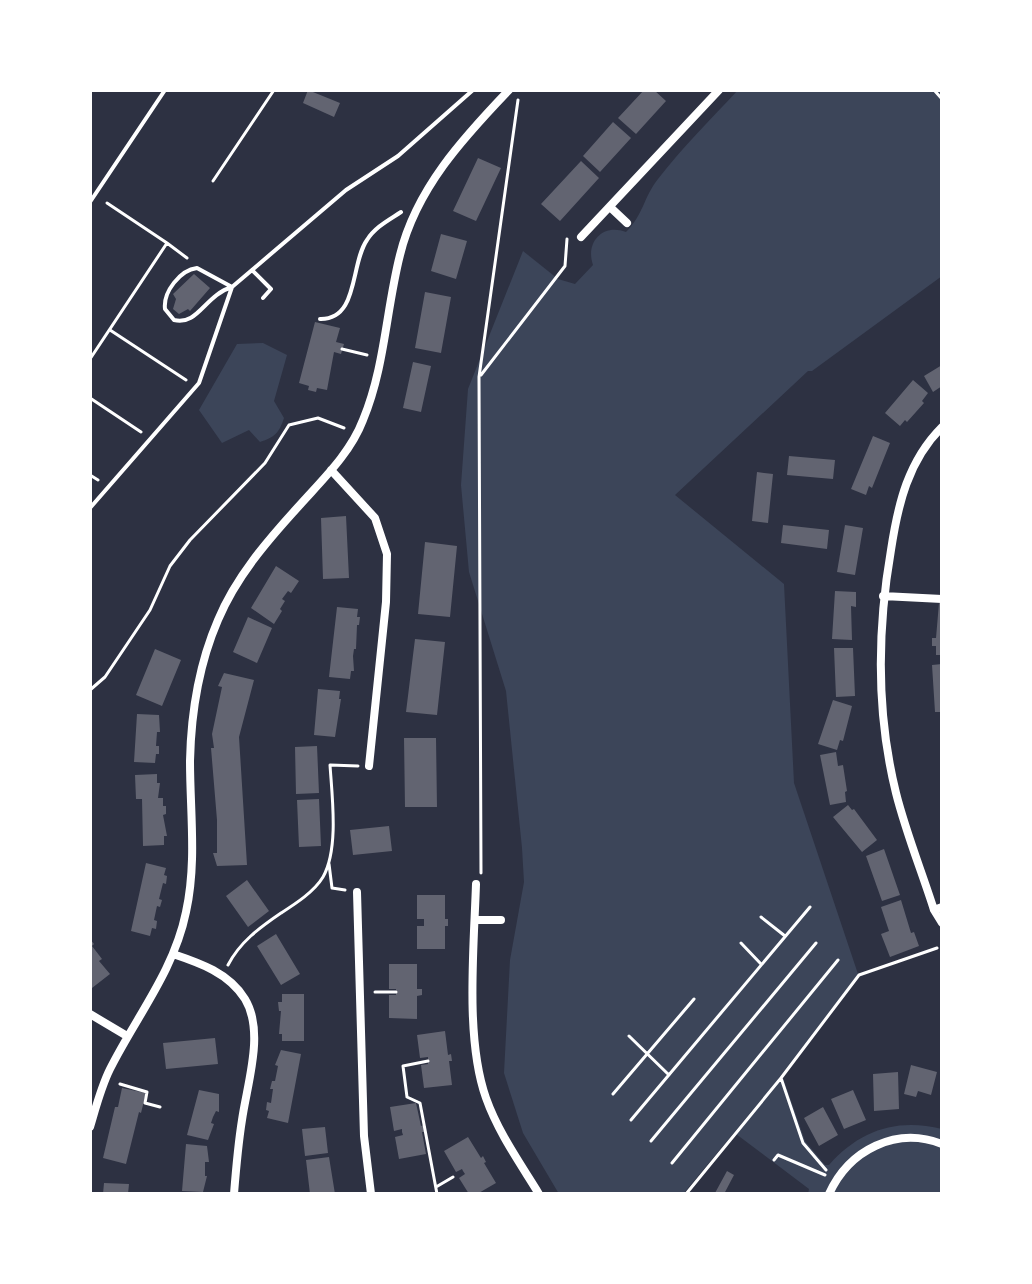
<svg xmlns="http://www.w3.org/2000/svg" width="1032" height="1284" viewBox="0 0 1032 1284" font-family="'Fira Sans',sans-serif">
<rect width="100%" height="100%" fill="#2d3142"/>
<path fill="#3c4559" d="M738 90H942V276L812 371H808L675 495 784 584 794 783 858 974 772 1087 683 1194H559L523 1133 504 1073 510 960 524 882 522 848 506 691 469 572 461 485 468 389 523 251 558 279 575 284 593 265C585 242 603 223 626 232 644 214 643 198 658 179 682 148 711 119 738 90Z
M263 343 287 355 274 401 284 418C279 433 275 437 260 442L249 430 222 443 199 410 237 344Z
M783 1078 805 1141 825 1165H829C860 1130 897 1118 942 1129V1194H808L809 1189 736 1134Z"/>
<path fill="#626471" d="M308 90 340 103 334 117 303 103Z
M644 90H654L666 101 636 134 618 118Z
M613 122 631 138 600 172 583 156Z
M478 158 501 168 476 221 453 211Z
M581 161 599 178 560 221 541 204Z
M441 234 467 241 456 279 431 271Z
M194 274 210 288 190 311 188 309 179 314 173 309 176 299 173 294Z
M425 292 451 297 441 353 415 348Z
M315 322 340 328 336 342 344 344 341 354 334 352 327 390 317 388 316 392 308 390 309 386 299 383Z
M413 362 431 366 421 412 403 408Z
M942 365V386L933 392 924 376Z
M913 380 928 393 922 401 924 403 907 422 905 420 900 426 885 413Z
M873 436 890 443 872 488 869 486 866 495 851 489Z
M789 456 835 460 833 479 787 475Z
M757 472 773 474 768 523 752 521Z
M346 516 349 578 323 579 321 518Z
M783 525 829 530 827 549 781 543Z
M845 525 863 528 855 575 837 572Z
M425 542 457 546 450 617 418 614Z
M276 566 299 581 291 593 288 591 282 599 285 601 280 609 282 611 274 624 251 608Z
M835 591 856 592V607L851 606 852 640 832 639Z
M939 603 942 604V655H936V646H932V638H936Z
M337 607 358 609 357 617H360L359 625H357L356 649H354L353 656 354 671H351L350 679 329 677Z
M248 617 272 628 257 663 233 652Z
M415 639 445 642 437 715 406 712Z
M834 648H853L855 696 836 697Z
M155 649 181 660 162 706 136 695Z
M942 664V712H935L932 665Z
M224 673 254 680 239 737 247 865 217 866 213 853H217V820L211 748H214L212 734 222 687 218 686Z
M318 689 340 691 339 699H341L335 737 314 735Z
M833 700 852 706 843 741 840 740 837 750 818 744Z
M137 714 159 715 160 732H157L156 746H159V754H156L155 763 134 762Z
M404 738H436L437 807H405Z
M317 746 319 793 296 794 295 747Z
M836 752 838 766 843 765 847 791 845 792 846 802 830 805 820 755Z
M157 774V783H160L158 798H163V806H166V814L163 815 167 836H164V845L143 846 142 799H136L135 775Z
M319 799 321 846 299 847 297 800Z
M848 805 852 810 854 809 877 840 862 852 833 817Z
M389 826 392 851 353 855 350 830Z
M884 849 900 895 882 901 866 856Z
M146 863 166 868 164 875 167 876 166 884 163 883 159 899 162 900 160 907 157 906 154 920 157 921 156 929 152 928 150 936 131 931Z
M247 880 269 911 248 927 226 896Z
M417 895H445V919H448V926H445V949H417V926H424V919H417Z
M901 900 911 933 914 932 919 946 890 957 881 934 889 931 881 907Z
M276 934 300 974 281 985 257 946Z
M90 939 94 944 92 946 102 959 99 961 110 974 92 988 90 985Z
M389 964H417V989H422V995L417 996V1019L389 1018V995H396V989H389Z
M282 994H304V1041H282V1034H279L281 1011H279L278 1002H282Z
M445 1031 448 1055 451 1054 452 1061H449L452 1085 424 1088 421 1065 428 1064V1057L420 1058 417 1035Z
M215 1038 218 1064 166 1069 163 1043Z
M281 1050 301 1054 288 1123 267 1118 269 1111 266 1110 267 1102 271 1103 273 1089H270L272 1081H275L278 1066 275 1065Z
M911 1065 937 1072 931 1095 918 1091 916 1097 904 1094Z
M898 1072 899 1109 874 1111 873 1074Z
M122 1088 146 1093 141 1113 139 1112 126 1164 103 1158 115 1107H118Z
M199 1090 219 1094V1112L216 1111 213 1117 211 1123 214 1124 208 1140 187 1135Z
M853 1090 866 1120 844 1129 831 1099Z
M416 1103 421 1126 424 1125 425 1132H422L426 1154 399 1159 395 1137 403 1135 402 1132V1129L394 1131 390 1107Z
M823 1107 838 1135 819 1146 804 1118Z
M325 1127 328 1153 305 1156 302 1129Z
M468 1137 481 1158 483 1156 486 1162 484 1163 496 1183 477 1194H469L459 1178 465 1174 463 1171 462 1169 456 1172 444 1151Z
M186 1144 207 1146 209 1162H205V1176H207L203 1192 182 1191Z
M329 1157 335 1194H310L306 1160Z
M727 1171 734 1175 724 1194H717L715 1193Z
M104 1183 129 1184 128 1194H103Z"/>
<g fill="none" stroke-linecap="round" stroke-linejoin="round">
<path stroke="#fff" stroke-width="3" d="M934 90 942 99
M213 181 274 90
M107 203 167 243
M110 330 186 380
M342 349 367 355
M90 359 167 243 187 258
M481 375 565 266 567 239
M90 398 141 432
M90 475 98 480
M90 690 105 677 150 610 170 566 190 540 265 463 289 425 318 418 344 428
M329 864 332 888 345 890
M481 873 479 377 518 100
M761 917 785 936
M741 943 761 964
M228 965C240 942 259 928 281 913 295 904 314 892 323 877 339 849 332 796 330 765L358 766
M375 992H396
M629 1036 669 1075
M428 1061 403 1066 407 1097 420 1103 437 1194
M781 1078 803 1143 826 1170
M120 1084 147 1092 145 1103 160 1107
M613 1094 694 999
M631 1120 810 907
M651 1141 816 943
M774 1160 778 1155 825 1175
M672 1163 838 960
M436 1187 453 1177
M686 1194 781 1078 859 975 937 948"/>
<path stroke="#fff" stroke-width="4" d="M90 202 165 90
M197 268 232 287C205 295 198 326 174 320L165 309C163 292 180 270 197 268Z
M252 270 271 289 263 298
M320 319C359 320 350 264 367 240 375 227 389 220 401 212
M90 508 199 383 232 287 346 190 398 156 473 90"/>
<path stroke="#fff" stroke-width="8" d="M610 207 627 223
M581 237 719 90
M942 427C908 461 898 504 891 550 877 631 876 712 896 793 906 833 922 872 934 910L942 907
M331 470 375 518 387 554 386 602 369 766
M883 596 942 599
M476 884C474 947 465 1039 486 1098 498 1132 520 1163 539 1194
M357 892 364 1136 371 1194
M934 910 942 923
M475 920H501
M173 954C200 963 229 973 245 999 265 1032 247 1084 242 1120 238 1145 236 1169 234 1194
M90 1014 127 1036
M90 1127C96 1107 101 1087 110 1069 136 1017 174 971 186 912 197 862 190 812 190 761 191 714 199 664 218 620 236 577 267 541 298 507 322 480 350 454 363 420 385 367 386 310 400 255 416 189 463 138 509 90
M829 1194C849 1150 896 1126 942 1144"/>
</g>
<rect width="1032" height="1284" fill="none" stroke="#ffffff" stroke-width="184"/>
</svg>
